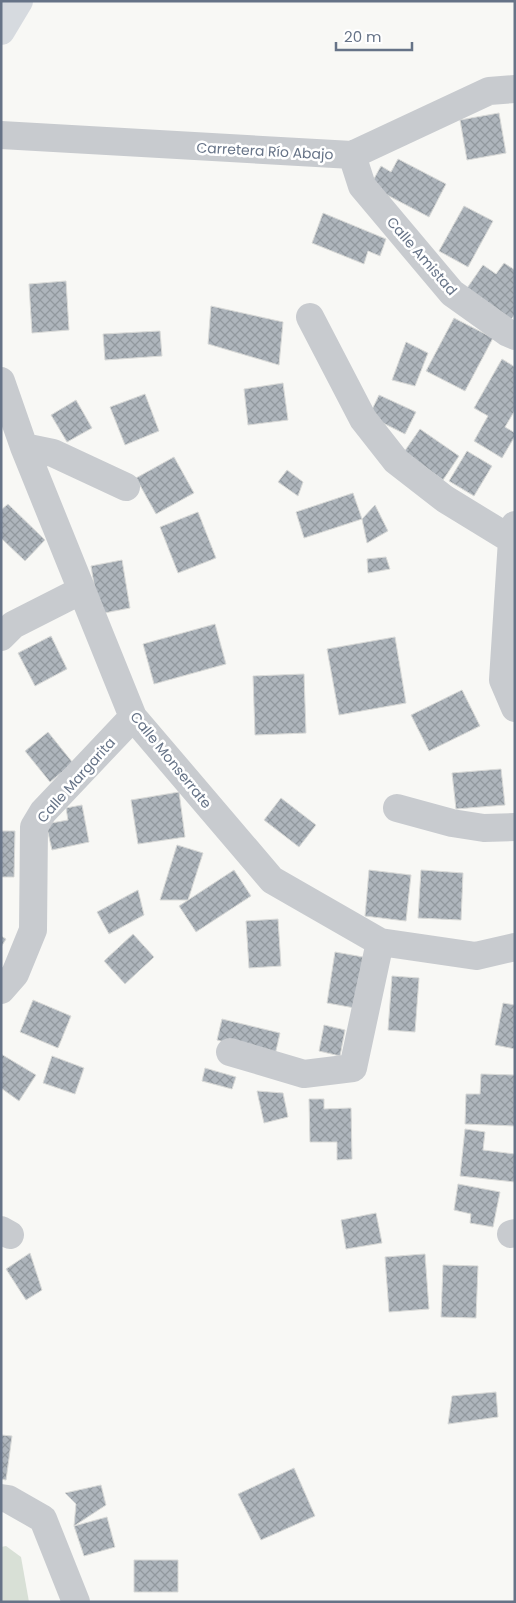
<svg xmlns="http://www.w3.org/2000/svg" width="516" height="1603" viewBox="0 0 516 1603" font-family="Poppins,sans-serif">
<defs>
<pattern id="building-cross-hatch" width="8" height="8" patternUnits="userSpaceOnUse" patternTransform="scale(1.25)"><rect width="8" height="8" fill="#aeb5bc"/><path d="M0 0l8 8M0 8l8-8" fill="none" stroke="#91989e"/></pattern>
</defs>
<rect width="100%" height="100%" fill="#f8f8f5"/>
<path fill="#d8e0d6" d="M6 1546 21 1557 29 1602H1V1547Z"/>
<path fill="url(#building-cross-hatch)" stroke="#d9dad8" d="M499 113 506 153 467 160 460 120Z
M398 159 446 184 429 217 370 186 381 166 391 172Z
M464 206 493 221 468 267 439 251Z
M323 213 386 239 380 256 368 251 364 264 312 243Z
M504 263 515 270V314L506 326 463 294 483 265 496 274Z
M66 281 69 330 32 333 29 284Z
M211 306 283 322 279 365 208 344Z
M454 318 493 338 465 391 426 371Z
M160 331 162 356 105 360 103 334Z
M406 342 428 353 415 386 392 380Z
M502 359 515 367V410L505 427 515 433V436L502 458 474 441 488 416 474 408Z
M283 383 288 420 248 425 244 389Z
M145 394 159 431 125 445 110 407Z
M379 395 416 412 405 434 369 416Z
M76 400 92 428 67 442 51 415Z
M420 429 459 456 443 480 404 452Z
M467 451 492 466 474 496 449 481Z
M174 457 194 493 156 514 136 478Z
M287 470 303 482 298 496 278 482Z
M353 493 362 519 304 538 296 512Z
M8 504 45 540 25 561 1 538V510Z
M375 505 388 531 367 543 362 519Z
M198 512 216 558 178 573 160 527Z
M386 557 390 569 368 573 367 559Z
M122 560 130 608 99 614 91 566Z
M215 624 226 664 154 684 143 644Z
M51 636 67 669 35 686 18 653Z
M395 637 406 703 339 715 327 649Z
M304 674 306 733 255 735 253 676Z
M462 690 480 726 429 751 411 715Z
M48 732 73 763 50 782 25 751Z
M501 769 505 805 456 809 452 773Z
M179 792 185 837 138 844 131 800Z
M281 798 316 825 299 847 264 820Z
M82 805 89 842 52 850 46 824 68 820 66 808Z
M1 831H15L14 877H1Z
M177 845 203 853 188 900H160Z
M234 870 251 896 196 932 179 906Z
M369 870 411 875 406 921 365 916Z
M421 870 463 873 461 920 418 918Z
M138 890 144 915 109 934 97 912Z
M278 919 281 966 249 968 246 921Z
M133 934 154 957 125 984 104 961Z
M1 936 6 939 1 947Z
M335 952 363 957 355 1008 327 1003Z
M392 976 419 978 415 1032 388 1030Z
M33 1000 71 1016 58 1048 20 1032Z
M503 1003 515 1005V1049L495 1045Z
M222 1019 280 1033 275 1055 217 1040Z
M324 1025 345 1030 340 1056 319 1051Z
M1 1054 36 1075 19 1101 1 1088Z
M52 1056 84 1068 75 1094 43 1083Z
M205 1068 236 1077 232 1089 202 1081Z
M481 1074 515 1075V1126L465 1124 466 1094H480Z
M257 1091 283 1093 288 1117 264 1123Z
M309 1099H324V1109L351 1108 352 1159 337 1160V1142H310Z
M465 1129 485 1132 483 1150 515 1154V1182L460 1176Z
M458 1184 500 1192 493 1227 470 1223 471 1214 454 1210Z
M376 1213 382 1243 346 1249 341 1220Z
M30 1253 42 1290 26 1300 6 1269Z
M425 1254 429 1309 389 1312 385 1257Z
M443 1265 478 1266 476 1318 441 1317Z
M496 1392 498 1417 448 1424 452 1396Z
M1 1435 12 1436 6 1480 1 1479Z
M294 1468 315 1516 261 1540 238 1494Z
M101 1485 106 1505 74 1526 76 1504 65 1493Z
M107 1517 115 1547 84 1556 74 1526Z
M134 1560H178V1592H134Z"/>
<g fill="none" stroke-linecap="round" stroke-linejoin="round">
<path stroke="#c8cbcf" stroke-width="28" d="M1 135 352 155 489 91 515 89
M352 155 362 186 452 293 508 333 515 336
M310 317 363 419 396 461 445 499 512 540
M1 381 24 447 133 717 272 880 380 942 476 956 515 947
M24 447 53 453 126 487
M515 525 512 540 503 680 515 708
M1 637 13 625 82 590
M397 808 452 823 484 828 515 827
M1 990 15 974 33 930 34 827 43 812 133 717
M230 1052 304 1074 353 1068 380 942
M1 1230 10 1235
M511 1234 515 1233
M1 1498 8 1499 43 1519 76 1602"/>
<path stroke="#d6dadf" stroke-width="28" d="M1 31 19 1"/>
</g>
<g text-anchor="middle" stroke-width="5" stroke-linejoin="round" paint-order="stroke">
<g font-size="14" fill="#667387" stroke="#fff">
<text transform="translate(265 151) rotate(3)" y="5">Carretera Río Abajo</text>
<text transform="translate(422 256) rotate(49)" y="5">Calle Amistad</text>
<text transform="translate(171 760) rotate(51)" y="5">Calle Monserrate</text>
<text transform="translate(76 780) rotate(-48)" y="5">Calle Margarita</text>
</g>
</g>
<rect width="516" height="1603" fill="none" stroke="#667387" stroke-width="5"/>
<path d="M336 42v8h76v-8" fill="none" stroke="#667387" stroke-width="2.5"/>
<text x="344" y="42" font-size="15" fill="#667387" stroke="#ffffff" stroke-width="4" paint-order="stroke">20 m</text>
</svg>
